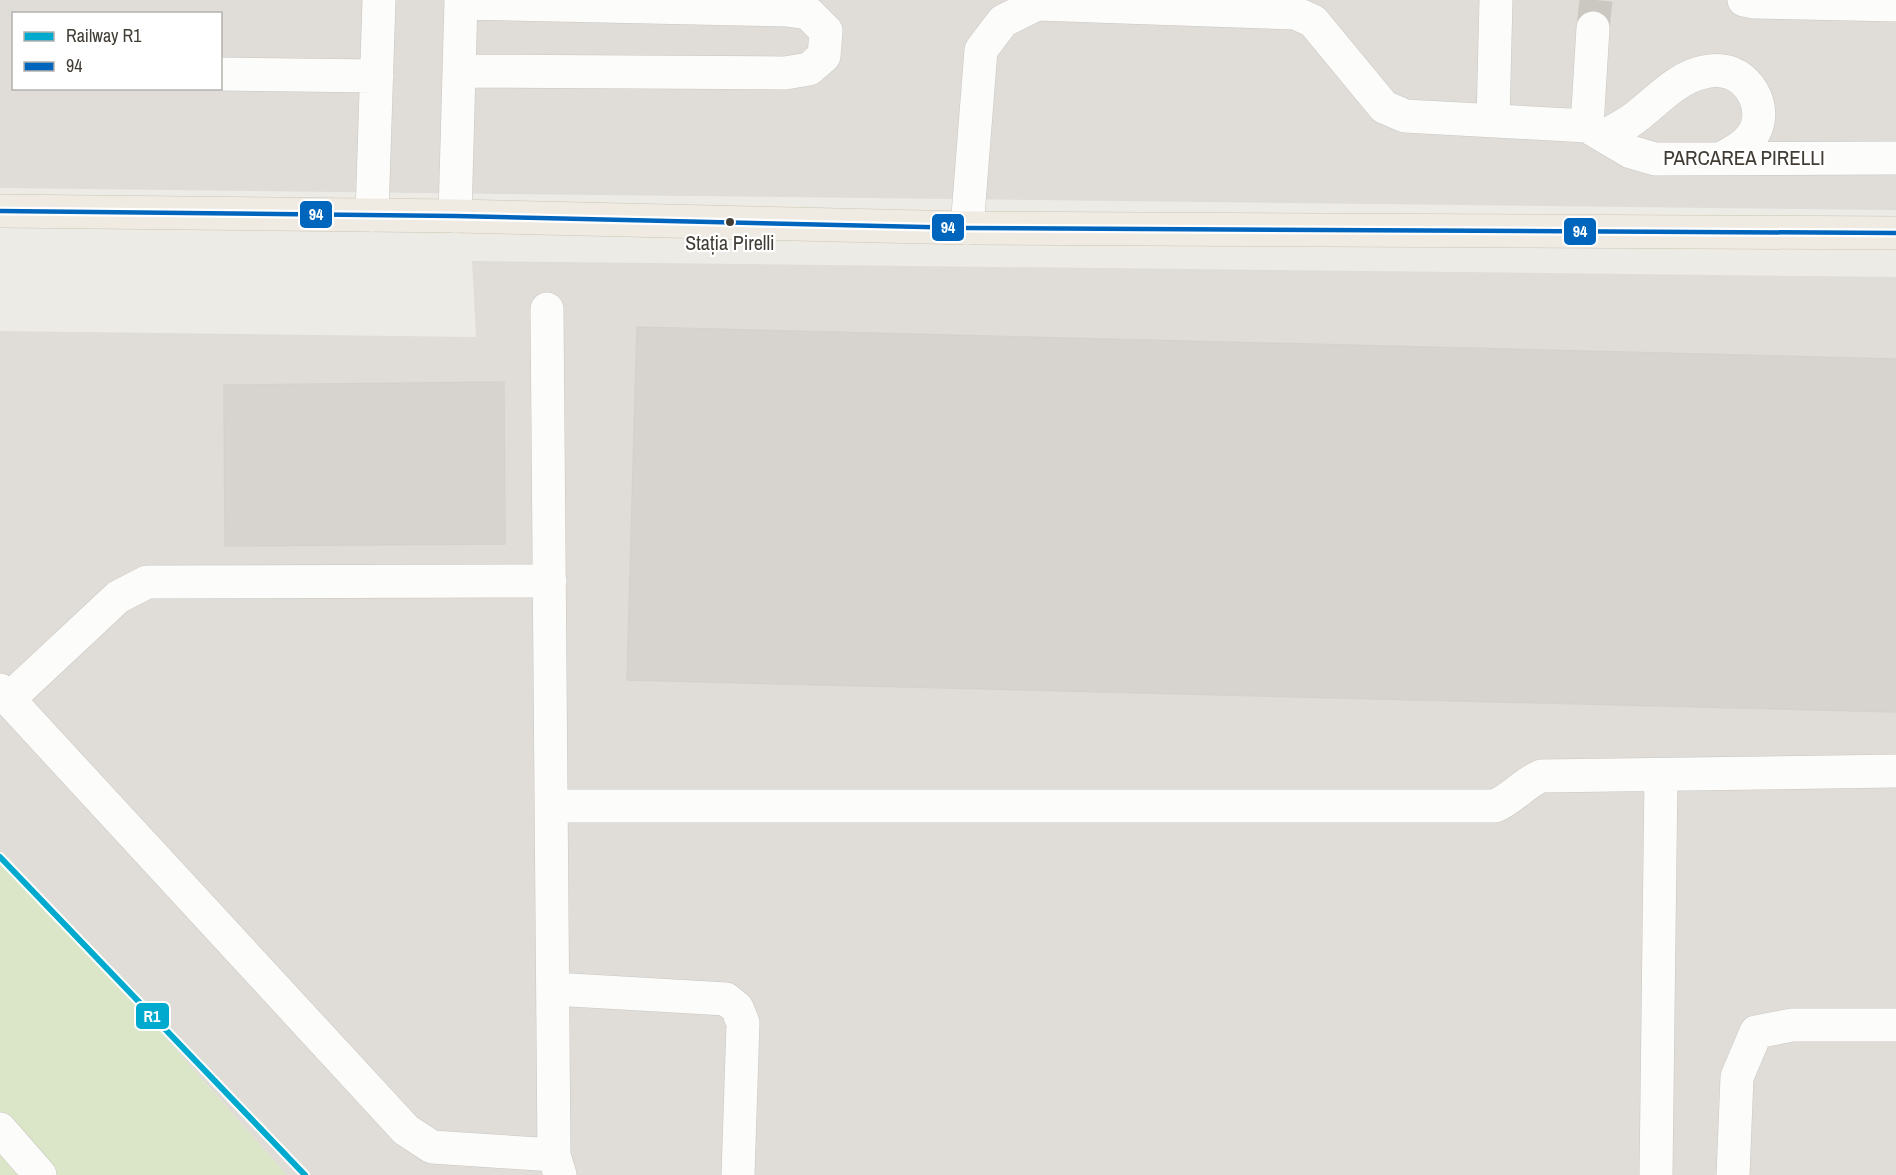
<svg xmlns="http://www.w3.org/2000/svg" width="1896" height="1175" viewBox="0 0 1896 1175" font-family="'Archivo Narrow',sans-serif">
<rect width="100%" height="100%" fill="#edebe6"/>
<path fill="#e0dcd7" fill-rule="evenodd" d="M0 0H1896V210L0 188ZM14 14H220V88H14Z
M472 261 1896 277V1175H287L0 851V331L476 337Z"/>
<path fill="#dbe6c8" d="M0 851 287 1175H0Z"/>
<path fill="#d7d4cf" stroke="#d5d2cc" stroke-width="1.5" d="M637 327 1896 359V712L627 680Z
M504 382 505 544 225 546 224 385Z"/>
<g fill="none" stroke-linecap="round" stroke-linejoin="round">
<path stroke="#cbc8c2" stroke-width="33" stroke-dasharray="33 16" stroke-linecap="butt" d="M1593 28 1596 0"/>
<defs>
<path id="minor" d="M1744 0 1754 2 1896 5
M459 71 785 73 809 69 824 56 826 31 808 13 786 10 461 3
M220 74 377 76
M1493 120 1496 0
M1587 126 1593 28
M1604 136C1615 130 1626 125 1636 117 1657 101 1676 78 1704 72 1709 71 1717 70 1722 71 1752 74 1770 114 1751 137 1744 147 1732 153 1722 158
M372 215 379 0
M455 216 461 0
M967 228 981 50 1003 21 1037 4 1295 13 1313 21 1384 107 1405 116 1587 126 1631 152 1655 159 1896 158
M547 309 554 1155 560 1175
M0 690 406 1130 432 1147 554 1155
M9 699 118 597 147 582 550 581
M552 806H1495C1512 799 1523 784 1541 776L1896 771
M553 989 726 999 737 1008 743 1023 738 1175
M0 1129 40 1175
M1656 1175 1661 775
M1733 1175 1737 1077 1756 1032 1792 1025H1896"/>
<path id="major" d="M0 211 455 216 967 228 1896 233"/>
</defs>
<use href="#minor" stroke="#c9c7c2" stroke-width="34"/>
<use href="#major" stroke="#cec6b5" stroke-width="34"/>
<use href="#minor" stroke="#fcfcfb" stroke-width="33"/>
<use href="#major" stroke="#efeae2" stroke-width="33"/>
<defs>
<path id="bus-1" d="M0 211 455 216 967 228 1896 233"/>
</defs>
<use href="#bus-1" stroke="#fff" stroke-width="9"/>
<use href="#bus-1" stroke="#0065bd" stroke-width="4.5"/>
<defs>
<path id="rail-1" d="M0 857 305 1175"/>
</defs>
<use href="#rail-1" stroke="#fff" stroke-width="10"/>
<use href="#rail-1" stroke="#00a9ce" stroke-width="6"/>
</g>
<circle fill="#413c34" stroke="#fff" stroke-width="2" cx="730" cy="222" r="5"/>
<g text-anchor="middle" stroke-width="4.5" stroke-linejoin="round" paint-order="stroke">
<g font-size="20" fill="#413c34" stroke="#fff">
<text x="730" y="250">Stația Pirelli</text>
</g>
<g font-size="21" fill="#413c34" stroke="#fff">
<text x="1744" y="165">PARCAREA PIRELLI</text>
</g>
</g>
<g stroke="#fff" stroke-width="2">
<rect x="299" y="200" width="34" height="29" rx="6" fill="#0065bd"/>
<rect x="931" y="213" width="34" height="29" rx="6" fill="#0065bd"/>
<rect x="1563" y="217" width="34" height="29" rx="6" fill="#0065bd"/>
<rect x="135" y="1002" width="35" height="28" rx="6" fill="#00a9ce"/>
</g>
<g font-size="16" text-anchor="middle" font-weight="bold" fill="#fff">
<text x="316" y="220">94</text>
<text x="948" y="233">94</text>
<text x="1580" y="237">94</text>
<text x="152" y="1022">R1</text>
</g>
<rect x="12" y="12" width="210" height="78" fill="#ffffff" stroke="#b3b1ae" stroke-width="1.5"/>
<rect x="24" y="32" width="30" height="9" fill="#00a9ce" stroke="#b3b1ae" stroke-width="1.5"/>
<text x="66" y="42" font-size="18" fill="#413c34">Railway R1</text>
<rect x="24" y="62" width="30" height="9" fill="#0065bd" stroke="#b3b1ae" stroke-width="1.5"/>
<text x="66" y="72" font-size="18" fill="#413c34">94</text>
</svg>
